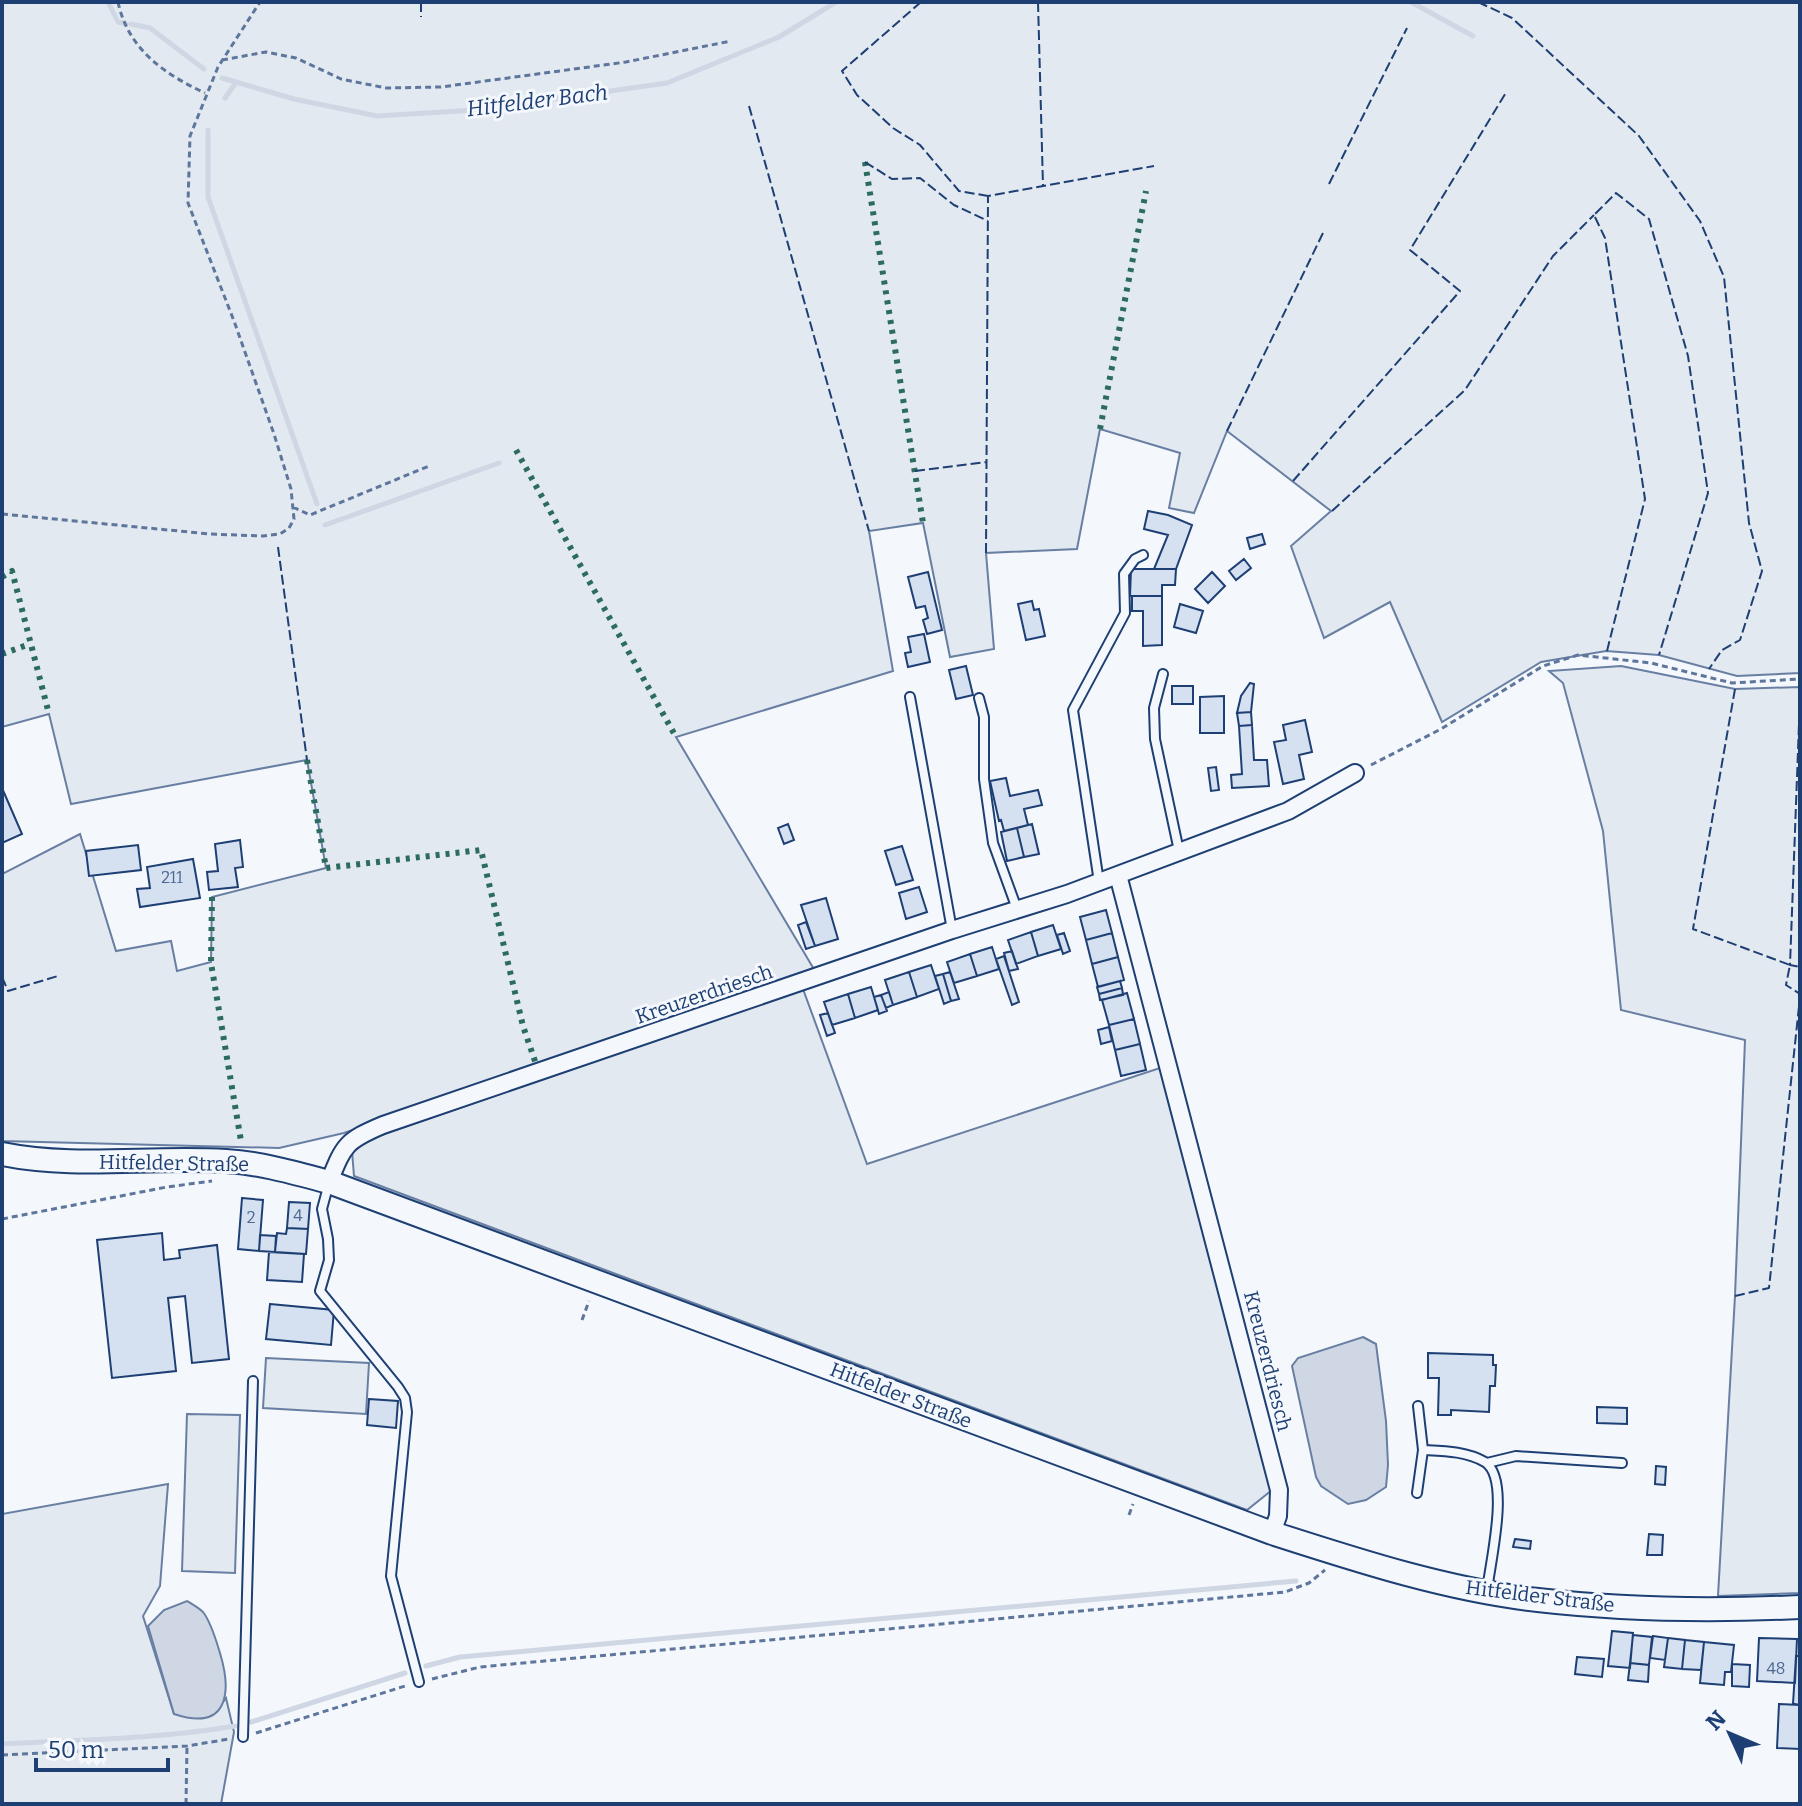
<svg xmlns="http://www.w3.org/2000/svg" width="1802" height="1806" viewBox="0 0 1802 1806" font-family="Bitter,serif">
<rect width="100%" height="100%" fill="#f4f7fb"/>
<path fill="#e3e9f0" stroke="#687fa3" stroke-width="2" d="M2 2H1800V673L1737 676 1659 655 1606 651 1541 662 1442 722 1390 602 1324 638 1291 546 1331 511 1227 431 1194 513 1169 508 1180 453 1100 429 1077 549 986 553 994 649 950 657 923 523 869 531 893 671 676 737 815 971 344 1133 279 1148 2 1141V874L80 834 116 951 171 941 177 971 211 962 212 897 326 868 307 760 71 804 49 714 2 727Z
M1621 666 1735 689 1800 687V1593L1718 1596 1735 1296 1745 1040 1621 1010 1603 831 1563 683 1549 671Z
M803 989 867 1164 1163 1067 1272 1490 1247 1510 354 1176 352 1151 367 1140Z
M266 1358 369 1363 366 1414 263 1408Z
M187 1414 240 1415 235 1573 182 1571Z
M168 1484 160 1586 143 1616 174 1714 215 1713 226 1698 234 1732 221 1804H2V1514Z"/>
<path fill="#cfd7e4" stroke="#687fa3" stroke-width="2" d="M1363 1337 1376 1344 1386 1421 1388 1465 1386 1487 1366 1500 1348 1504 1321 1486 1316 1477 1292 1366 1298 1358Z
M187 1601C192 1604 199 1608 203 1612 211 1622 216 1640 220 1653 232 1693 228 1732 174 1714L148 1626 164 1610Z"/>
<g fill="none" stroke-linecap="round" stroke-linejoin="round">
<path stroke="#cfd7e4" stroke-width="5" d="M108 2 118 22 126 24
M1411 2 1473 36
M131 24 150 28 204 69
M222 78 294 99 377 116 475 110 667 83 779 37 836 2
M225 98 235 84
M208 130V197L317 504
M325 525 499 463
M426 1666 460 1657 1296 1581
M251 1722 405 1673
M2 1744C80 1740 158 1739 235 1726"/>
</g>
<path fill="#d5e0f0" stroke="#1d3f73" stroke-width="2" d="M1148 511 1168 515 1192 525 1176 569H1154L1168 535 1144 529Z
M1262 534 1265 544 1250 549 1247 538Z
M1244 559 1251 568 1236 580 1229 571Z
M1131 569H1176L1175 585H1162V596H1130Z
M928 572 942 630 927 634 923 620 928 618 925 606 916 608 908 577Z
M1212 572 1225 586 1208 603 1195 589Z
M1132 596H1162V645L1143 646V611H1132Z
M1032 601 1034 610 1039 609 1045 636 1026 640 1018 604Z
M1180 604 1203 611 1196 633 1174 627Z
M924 634 930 662 908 667 905 653 911 652 908 637Z
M966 666 973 695 956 699 949 670Z
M1250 683 1254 684 1251 712 1237 713 1241 696Z
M1172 686H1193V704H1172Z
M1224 696V733H1200V697Z
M1251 712 1252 725 1239 726 1237 713Z
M1305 720 1312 752 1299 755 1304 779 1283 784 1274 742 1286 740 1283 725Z
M1252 725 1254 760H1267L1269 786 1232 788 1231 775 1242 774 1239 726Z
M1216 767 1219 790 1211 791 1208 768Z
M1006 778 1010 796 1038 790 1042 805 1024 809 1028 825 1004 831 1001 820 999 821 990 781Z
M2 788 22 834 2 843Z
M788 824 794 840 784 844 778 828Z
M1032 824 1039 854 1024 857 1017 828Z
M1017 828 1024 857 1007 861 1001 832Z
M240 840 243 867 235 868 238 887 209 890 207 872 218 871 215 844Z
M138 845 141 870 89 876 86 851Z
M902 846 913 880 896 885 885 851Z
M193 859 200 898 140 907 137 889 150 888 147 867Z
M919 887 927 912 906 919 899 893Z
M826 898 838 939 815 946 801 905Z
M1106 910 1112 933 1086 940 1080 917Z
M806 922 815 946 806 949 798 925Z
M1053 925 1061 949 1038 956 1031 932Z
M1031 932 1038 956 1016 964 1008 940Z
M1064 933 1070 951 1063 954 1057 935Z
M1112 933 1118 957 1092 964 1086 940Z
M992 947 999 969 977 976 970 954Z
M1012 951 1018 969 1009 971 1004 953Z
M970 954 977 976 954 983 947 962Z
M1004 956 1019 1002 1012 1005 996 959Z
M1118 957 1124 980 1098 987 1092 964Z
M931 965 939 989 917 997 909 972Z
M909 972 917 997 893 1005 885 980Z
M950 972 959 999 951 1001 943 974Z
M943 974 951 1001 944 1004 935 976Z
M1120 981 1122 988 1099 994 1097 987Z
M871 987 878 1010 855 1018 848 994Z
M1122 988 1123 995 1100 1000 1099 994Z
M889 992 893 1005 886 1008 881 995Z
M1127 993 1134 1019 1109 1025 1102 1000Z
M848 994 855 1018 832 1025 824 1002Z
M881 995 887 1011 879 1014 874 997Z
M828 1013 835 1033 827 1036 820 1015Z
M1134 1019 1140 1044 1115 1050 1109 1025Z
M1109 1027 1112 1041 1101 1044 1098 1030Z
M1140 1044 1146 1070 1121 1076 1115 1050Z
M242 1198 263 1200 259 1251 238 1249Z
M289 1202 310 1203 308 1229 287 1228Z
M287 1228 308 1229 306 1254 275 1252 277 1233 286 1234Z
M162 1233 164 1260 180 1258 179 1250 217 1245 229 1359 192 1363 185 1296 168 1298 176 1371 112 1378 97 1240Z
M260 1235 276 1236 275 1252 259 1251Z
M269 1252 304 1254 302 1282 267 1280Z
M270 1304 334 1310 331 1345 266 1339Z
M1428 1353 1493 1355V1365H1496L1495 1386H1490L1489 1412 1451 1410V1415H1438L1439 1378H1428Z
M369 1399 398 1401 396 1428 367 1425Z
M1597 1407 1627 1408V1424L1597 1423Z
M1656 1466 1666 1467 1665 1485 1655 1484Z
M1649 1534 1663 1535 1662 1555H1647Z
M1515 1539 1531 1541 1530 1549 1513 1547Z
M1612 1631 1633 1633 1630 1668 1608 1666Z
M1633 1635 1652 1637 1649 1665 1630 1663Z
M1653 1636 1668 1638 1665 1660 1650 1658Z
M1668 1638 1685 1640 1682 1669 1664 1667Z
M1759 1638 1797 1639 1795 1683 1757 1681Z
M1685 1640 1704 1642 1701 1670 1682 1669Z
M1704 1642 1734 1645 1731 1672H1725L1724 1685 1700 1683Z
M1796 1656H1800V1705L1793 1704Z
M1577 1657 1604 1659 1602 1677 1575 1674Z
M1630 1663 1649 1665 1648 1682 1628 1680Z
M1732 1664 1750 1665 1749 1687 1732 1686Z
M1779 1704 1800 1705V1749L1777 1748Z"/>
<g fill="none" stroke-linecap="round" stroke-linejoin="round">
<defs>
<path id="service" d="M1163 674 1154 708 1155 739 1179 851
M910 697 952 930
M979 698 984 717V779L993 843 1017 909
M1099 882 1073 710 1125 613 1124 574 1135 559 1143 555
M329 1183 322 1209 328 1239 329 1260 320 1291 398 1387 405 1398 407 1412 391 1576 419 1682
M1418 1406 1423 1450C1443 1451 1466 1451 1485 1462 1511 1479 1490 1562 1487 1591
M1487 1463 1516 1456 1622 1463
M1417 1493 1423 1450
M243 1737 253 1381"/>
<path id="minor" d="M1118 875 1279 1490 1278 1516 1272 1533
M329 1182C344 1145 345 1141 383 1125L952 930 1067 894 1288 811 1355 773"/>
<path id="secondary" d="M2 1154C76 1169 151 1156 226 1161 261 1163 295 1173 329 1182L1272 1533C1359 1561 1448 1590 1538 1600 1625 1610 1712 1611 1800 1607"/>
</defs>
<use href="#service" stroke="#1d3f73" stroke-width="12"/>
<use href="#minor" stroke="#1d3f73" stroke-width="20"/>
<use href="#secondary" stroke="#1d3f73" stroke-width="26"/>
<path stroke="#5e769c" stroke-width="3" stroke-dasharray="6 4" stroke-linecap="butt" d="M118 2C128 49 164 74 205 93
M222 60 266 52 296 58 341 79 386 88 441 87 626 62 731 41
M293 507 310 515 429 466
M2 514 210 534 263 536 280 534 289 528 294 519 291 489 274 434 234 321 188 203 190 136 218 67 260 2
M1371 765 1441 729 1543 666 1578 655 1651 663 1732 683 1800 679
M2 1219 167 1187 212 1181
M582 1320 589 1301
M1129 1515 1133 1504
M432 1679 480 1667 1285 1592 1309 1583 1325 1570
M256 1733 405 1686
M2 1755 187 1746 229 1739
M186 1804 187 1746"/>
<use href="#service" stroke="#f4f7fb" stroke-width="8"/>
<use href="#minor" stroke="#f4f7fb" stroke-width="16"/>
<use href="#secondary" stroke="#f4f7fb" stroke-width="22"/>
<path stroke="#2c6c60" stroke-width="6" stroke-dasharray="4 6" stroke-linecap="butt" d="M865 162 923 523
M1100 429 1146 191
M516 450 676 737
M2 577 12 571 49 714
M2 654 30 644
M307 760 326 868 481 850 523 1026 537 1067
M212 897 211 963 241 1141"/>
<path stroke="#1d3f73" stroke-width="2" stroke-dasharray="10 4" stroke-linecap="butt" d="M421 2V17
M921 2 842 71 857 95 893 128 920 145 959 191 988 196
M1038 2 1043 186
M1478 2 1512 18 1639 136 1700 221 1724 277 1749 523 1762 571 1740 640 1722 650 1709 669
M749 106 869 531
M865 162 892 179 920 178 954 205 988 221
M1329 184 1407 28
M1227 431 1323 233
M915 471 987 462
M1293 481 1460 291 1410 250 1507 91
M1332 511 1465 390 1553 256 1594 215
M278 547 307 760
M986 553 988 196 1154 166
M1607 651 1645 499 1605 238 1594 215 1616 193 1649 219 1688 356 1708 493 1659 655
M1735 689 1693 929 1790 965 1786 985 1800 994
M1800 697 1790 965 1800 967
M2 977 8 991 58 976
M1735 1296 1769 1288 1800 997"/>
</g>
<g text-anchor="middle" stroke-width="6" stroke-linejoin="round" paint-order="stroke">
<g font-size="16" fill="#4b6792">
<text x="172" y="883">211</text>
<text x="298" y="1221">4</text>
<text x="251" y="1223">2</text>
<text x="1776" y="1674">48</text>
</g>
<g font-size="20" fill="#1d3f73" stroke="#f4f7fb">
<text transform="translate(704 994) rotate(-19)" y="7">Kreuzerdriesch</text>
<text transform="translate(174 1163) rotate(1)" y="7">Hitfelder Straße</text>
<text transform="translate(1268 1361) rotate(76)" y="7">Kreuzerdriesch</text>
<text transform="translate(901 1395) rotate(21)" y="7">Hitfelder Straße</text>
<text transform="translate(1540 1596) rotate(7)" y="7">Hitfelder Straße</text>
</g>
<g font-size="22" font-style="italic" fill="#1d3f73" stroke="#f4f7fb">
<text transform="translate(537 100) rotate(-7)" y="8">Hitfelder Bach</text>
</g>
</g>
<rect width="1802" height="1806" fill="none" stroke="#1d3f73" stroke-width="8"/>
<g transform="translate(1730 1734) rotate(314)" stroke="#f4f7fb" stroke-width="6" paint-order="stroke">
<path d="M0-6L14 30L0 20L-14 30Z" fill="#1d3f73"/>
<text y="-12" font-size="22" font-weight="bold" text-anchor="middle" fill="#1d3f73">N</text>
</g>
<path d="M36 1758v12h132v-12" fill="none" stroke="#1d3f73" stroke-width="4"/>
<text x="48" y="1758" font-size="24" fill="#1d3f73" stroke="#f4f7fb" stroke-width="6" paint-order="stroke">50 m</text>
</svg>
